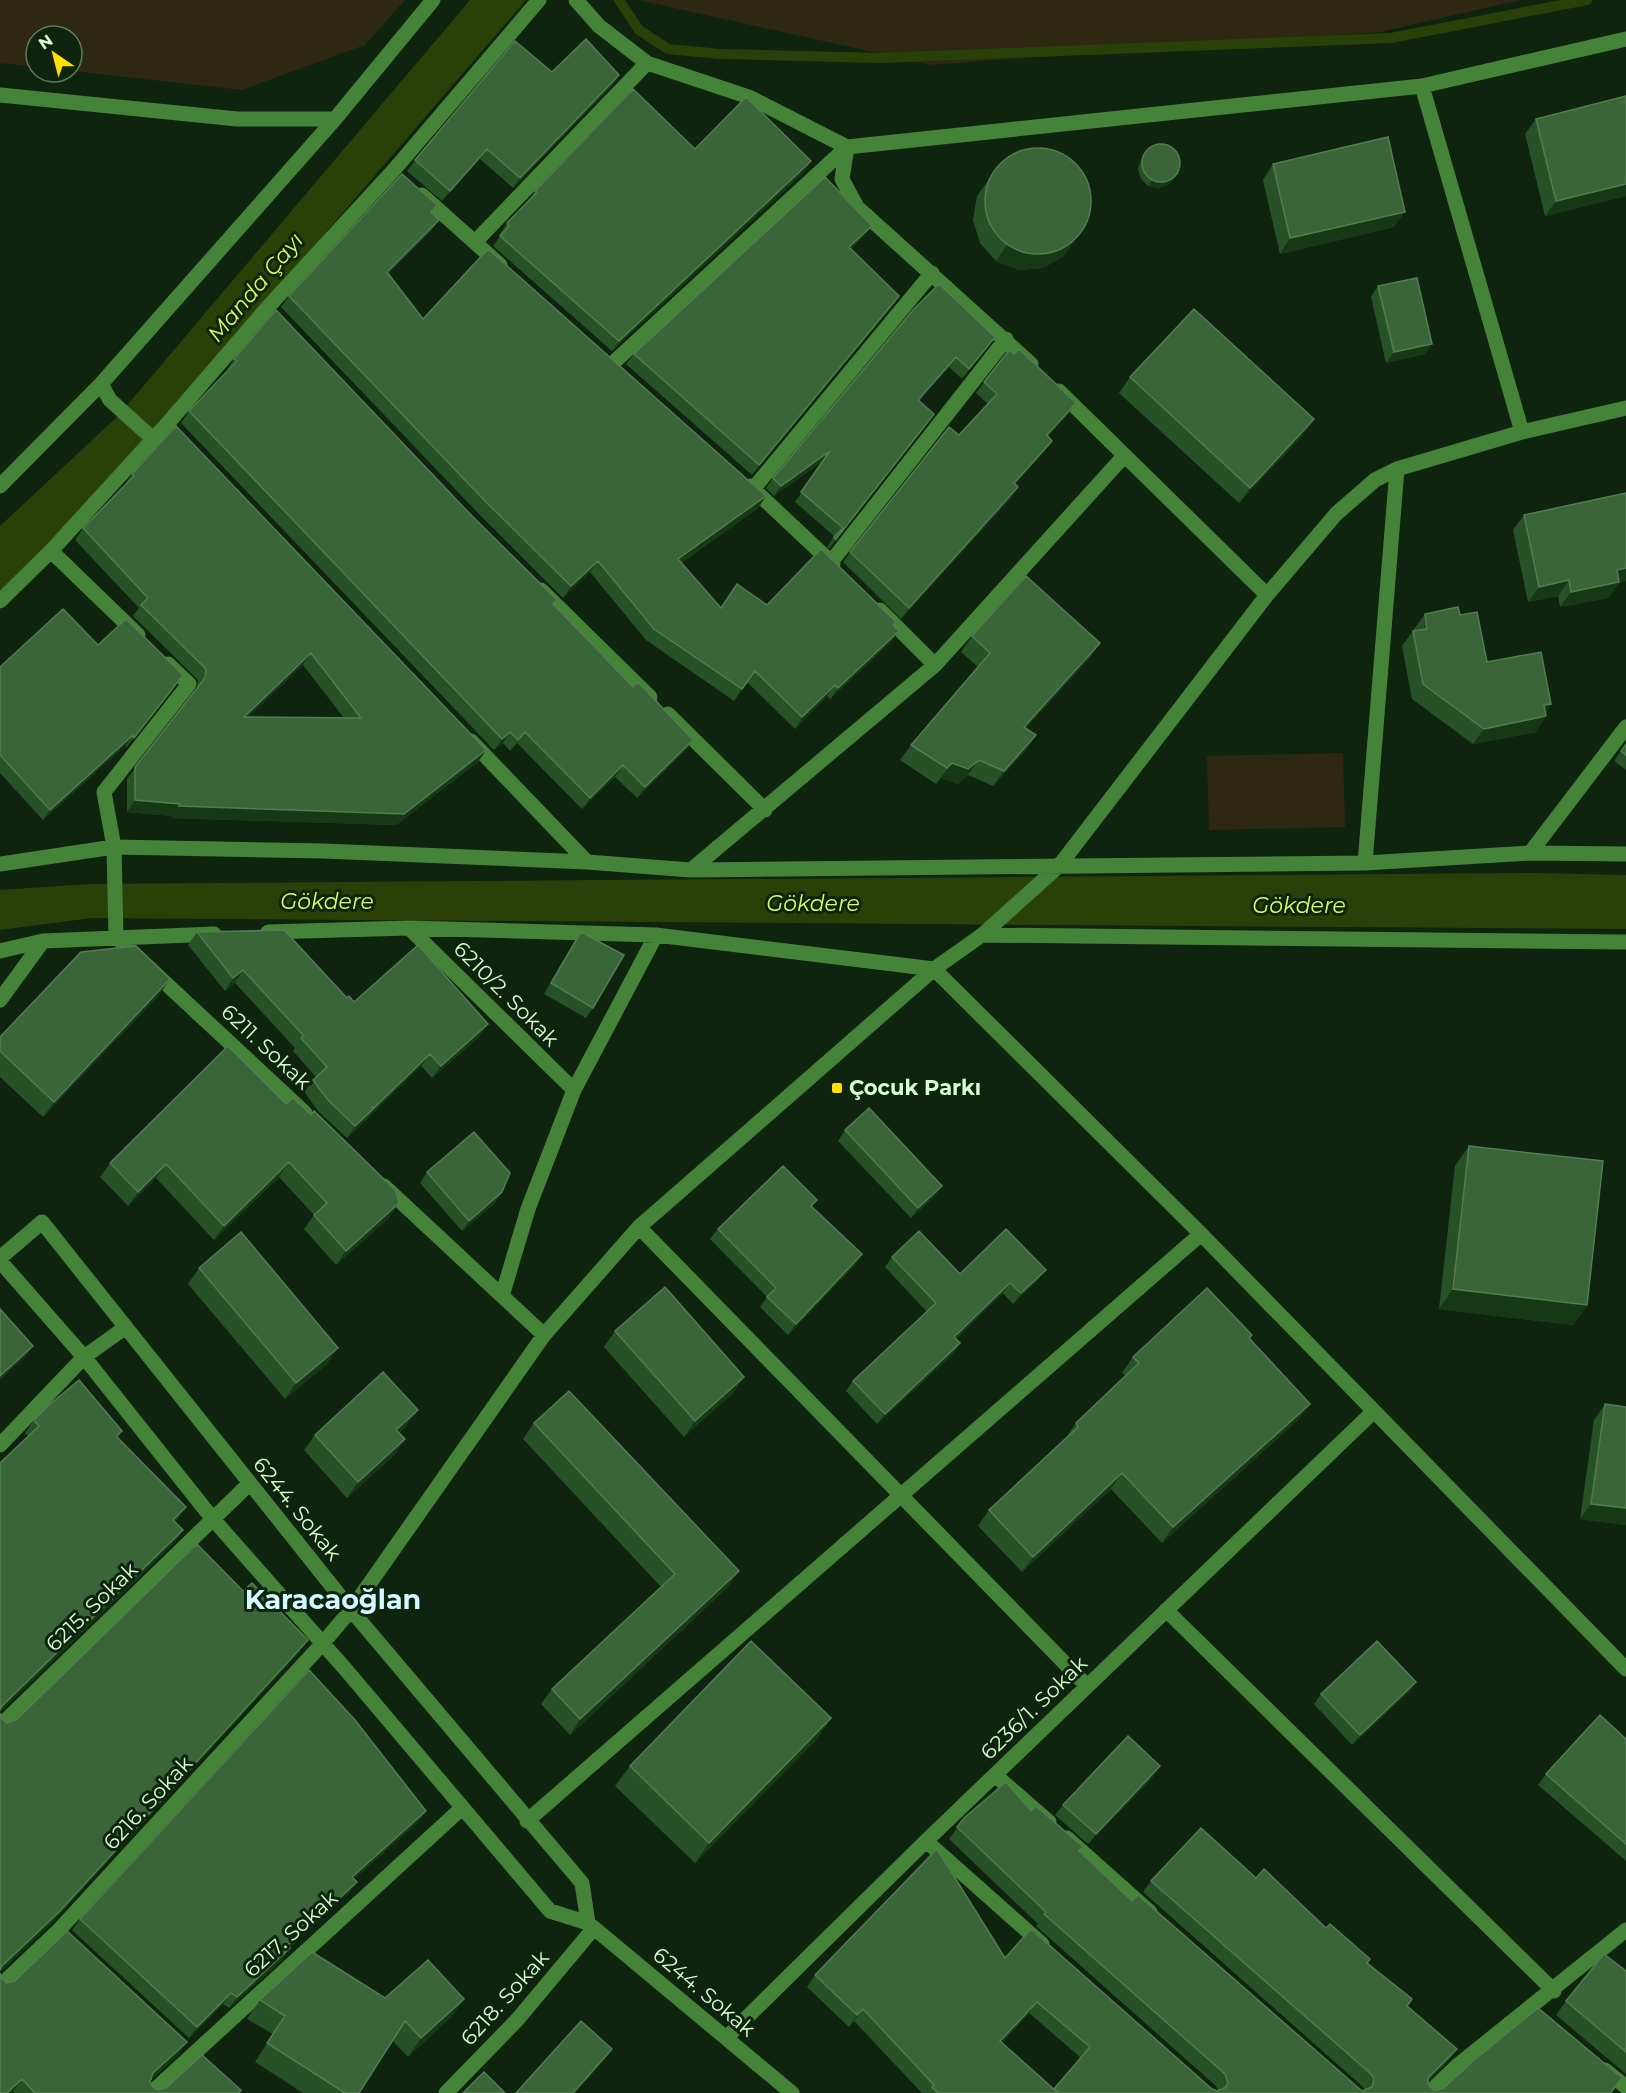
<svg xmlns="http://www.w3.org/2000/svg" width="1626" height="2093" viewBox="0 0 1626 2093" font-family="Montserrat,sans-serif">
<rect width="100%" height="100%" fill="#0f240e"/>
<path fill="#2e2711" d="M0 0H405L365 45 242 90 72 71V36H36V67L0 63Z
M638 0H1521L1380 32 931 65Z
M1343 753 1345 827 1209 830 1207 756Z"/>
<path fill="#294109" d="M470 0H526L167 417 49 546 0 590V526L118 416Z
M1534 873 1626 875V929L92 918 0 930V890L89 884Z"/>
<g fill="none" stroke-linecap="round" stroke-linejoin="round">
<path stroke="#294109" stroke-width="10" d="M619 0 639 30 668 49 720 54 879 58 1391 38 1587 0"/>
<path stroke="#458339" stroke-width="15" d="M576 0 599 26 647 63 749 97 847 147 842 179 857 207 1031 364
M1422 86 1522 432
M0 95 237 119H335
M422 195 500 265
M475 242 647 63
M612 364 847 147 1422 86 1626 39
M101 384 110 400 152 438
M1059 391 1267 595
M0 486 101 384 335 119 433 0
M750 486 833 564
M753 489 932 273
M51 551 138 635
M831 562 1006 339
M541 590 650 697
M0 601 51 551 168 423 268 307 393 171 539 0
M880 610 935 665
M668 714 765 810
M471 741 587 862
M1530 853 1626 727
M1365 863 1397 469
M0 864 114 847 324 851 587 862 691 870 1365 863 1530 853 1626 854
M691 870 935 665 1124 456
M409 928 574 1090
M268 932 409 928 656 935 934 969 1201 1234 1626 1669
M982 935 1059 866 1267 595 1336 514 1375 480 1397 469 1522 432 1626 408
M116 937 305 1113
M116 937 114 847 104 792 189 684 168 664
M0 951 43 941 214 934
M0 1000 43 941
M384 1186 544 1335
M639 1227 1087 1686
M0 1258 42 1222 351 1610 582 1883 588 1923
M0 1261 84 1357 212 1518 347 1671 550 1911 588 1923 792 2093
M502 1296 528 1209 574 1090 656 935
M0 1445 84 1357 126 1327
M1166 1610 1554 1991
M0 1726 250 1483
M995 1775 1049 1822
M527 1821 1201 1234
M1067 1838 1150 1912
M926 1841 1042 1944
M0 1986 58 1931 322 1644 351 1610 544 1335 639 1227 934 969 982 935 1626 942
M726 2038 926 1841 1373 1412
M1605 2070 1626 2087
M151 2093 462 1808
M446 2093 517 2020 594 1928
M1429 2093 1458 2065 1626 1930"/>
</g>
<path fill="#275227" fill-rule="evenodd" d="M552 72 619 75 612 86 513 188 480 159 442 201 407 171 415 160Z
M1626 96V196L1545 216 1525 134 1536 119Z
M695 149 804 172 612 351 493 246 501 235 500 234 507 223 528 202 535 191Z
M1144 154 1179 173 1168 185 1158 188 1148 186 1141 179 1138 169 1141 160Z
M1002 161 1064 256 1043 268 1019 270 996 261 980 243 973 220 977 196Z
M1273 164 1394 227 1280 254 1263 180Z
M437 205 431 213 439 220 431 231 388 274 423 319 766 496 758 508 681 563 721 608 767 605 894 626 891 642 830 699 827 696 795 729 747 682 734 701 646 640 590 572 563 598 478 513 281 307 289 296Z
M864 236 851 249 892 306 752 475 626 364 634 354Z
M1378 286 1425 354 1386 363 1371 297Z
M913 310 995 337 962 379 949 367 919 401 927 424 829 549 827 547 834 536 795 502 823 461 774 496 766 488 773 478Z
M234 359 554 605 633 687 693 740 685 751 637 798 615 777 582 809 517 743 510 751 503 743 494 750 181 423 189 411 227 371V370Z
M1130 377 1314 419 1303 435 1239 503 1119 393Z
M984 382 1068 414 1048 436 1045 451 1015 484 1011 498 901 619 843 562 850 552 988 404 976 393Z
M132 474 486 750 478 762 396 825 171 818 172 816 127 812V779L197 688 198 680 133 616 139 608 75 540 83 528 124 486ZM303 665 344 718 248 717Z
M1524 515 1619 583 1608 598 1560 607 1558 596 1528 602 1513 530Z
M1425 614 1460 615 1487 662 1551 704 1546 712 1536 732 1473 744 1412 699 1402 646 1413 631H1414V629Z
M972 636 1100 643 1089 659 1026 728 1036 735 1025 751 993 786 968 775 958 784 941 778 936 784 900 760 911 745 978 667 961 652Z
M98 645 183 675 126 748V745L43 820 0 773V667Z
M1626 744V770L1614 761Z
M197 932 347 998 354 1002 488 1024 479 1037 432 1078 421 1066 347 1138 319 1112 304 1092 316 1077 293 1051 295 1048 235 983 225 991 188 945Z
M581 932 593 1008 586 1018 544 994 574 942Z
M170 979 159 995 43 1117 0 1077V1037Z
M228 1046 389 1218 336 1265 304 1229 314 1215 279 1177 214 1240 156 1178 128 1206 100 1177 110 1163Z
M845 1130 935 1196 911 1218 838 1141Z
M1469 1146 1587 1305 1573 1325 1439 1309 1455 1166Z
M427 1172 502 1192 495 1203 462 1231 420 1183Z
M812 1207 862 1254 855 1265 788 1335 760 1307 767 1297 710 1239 718 1229Z
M892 1257 960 1274 1038 1280 1013 1304 1003 1293 956 1339 960 1343 953 1354 877 1424 846 1391 853 1381 927 1312 885 1267Z
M199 1268 327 1364 285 1399 188 1284Z
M615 1331 744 1377 733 1393 684 1437 604 1347Z
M1249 1339 1310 1404 1299 1419 1162 1543 1111 1489 1022 1572 978 1526 989 1510 1065 1439 1076 1423 1126 1376 1122 1373 1133 1357Z
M1605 1404 1626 1407V1525L1580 1519 1594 1420Z
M34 1420 122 1431 118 1438 186 1507 175 1522 183 1530 174 1543 0 1712 28 1436 25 1433Z
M534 1423 739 1571 728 1587 570 1735 541 1704 552 1689 661 1587 523 1439Z
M407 1425 399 1433 405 1439 394 1455 347 1498 304 1450 315 1435Z
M1416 1682 1409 1692 1352 1745 1314 1704 1321 1694Z
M831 1718 817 1739 695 1863 615 1786 630 1766Z
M1626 1739V1861L1538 1785 1546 1774Z
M1153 1777 1088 1844 1055 1815 1063 1805Z
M426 1811 418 1822 354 1879 349 1893 289 1948 282 1960 229 2008 223 2004 189 2038 72 1930 80 1919Z
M1031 1811 1083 1847 1080 1851 1132 1901 1362 2091 1365 2090 1362 2086 1143 1892 1151 1881 1256 1878 1326 1928 1367 1963 1407 2006 1457 2049 1449 2060 1428 2082V2084L1434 2091 1622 2078 1612 2093H922L854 2021 849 2027 807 1987 815 1975 1005 1958 1212 2089 1217 2091 1218 2090 1216 2086 1036 1926 1038 1924 949 1839 964 1818ZM1029 2013 1081 2058 1053 2089 1002 2043Z
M1626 1971V2074L1556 2015 1566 2001Z
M2 1979 7 1983 187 2042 178 2055 151 2080 150 2082 153 2087 158 2090 239 2093H15L13 2092Z
M385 1998 464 1999 451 2017 408 2057 393 2041 359 2093H303L255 2062 273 2034 247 2019 260 2000Z"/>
<path fill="#163815" d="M619 75 612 86 513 188 520 178Z
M487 149 480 159 442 201 450 191Z
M811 161 804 172 612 351 619 341Z
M1179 173 1168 185 1158 188 1148 186 1152 181Z
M1626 184V196L1545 216 1556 201Z
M1405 212 1394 227 1280 254 1290 238Z
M439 220 431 231 379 284 387 272Z
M872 226 864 236 841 258 849 247Z
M1075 241 1064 256 1043 268 1019 270 996 261 1007 245Z
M899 296 892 306 752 475 759 465Z
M1432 344 1425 354 1386 363 1394 352Z
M956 357 949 367 911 410 918 400Z
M1076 403 1068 414 1039 446 1047 435Z
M934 414 927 424 829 549 836 539Z
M1314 419 1303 435 1239 503 1250 488Z
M1052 441 1045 451 1007 494 1014 483Z
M830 451 823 461 774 496 781 486Z
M1018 487 1011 498 901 619 909 608Z
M766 496 758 508 670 570 678 559Z
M598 561 590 572 563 598 571 586Z
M1626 568V581L1619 583 1608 598 1560 607 1571 592 1617 570Z
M1569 580 1558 596 1528 602 1539 587Z
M899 631 891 642 830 699 838 688Z
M1100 643 1089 659 1013 742 1024 727Z
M311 653 303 665 236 729 244 717Z
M183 675 176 685 126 748 134 738Z
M835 685 827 696 795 729 802 717Z
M1551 704 1542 717 1546 716 1536 732 1473 744 1484 729 1544 705Z
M510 732 503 743 494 750 502 739Z
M133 735 126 745 43 820 50 810Z
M1036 735 1025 751 993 786 1004 771Z
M693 740 685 751 637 798 645 787Z
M486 750 478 762 396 825 171 818 172 816 127 812 135 800Z
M979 760 968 775 958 784 941 778 936 784 952 763Z
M623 765 615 777 582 809 590 798Z
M243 970 235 983 225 991 233 978Z
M170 979 159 995 43 1117 54 1102Z
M488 1024 479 1037 432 1078 441 1066Z
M430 1054 421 1066 365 1121 374 1108Z
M373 1109 364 1121 347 1138 355 1126Z
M289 1162 279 1177 214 1240 224 1226Z
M166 1164 156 1178 128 1206 138 1192Z
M942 1186 935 1196 911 1218 918 1208Z
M502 1192 495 1203 462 1231 469 1221Z
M399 1203 389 1218 336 1265 346 1251Z
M862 1254 855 1265 788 1335 796 1324Z
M1046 1270 1038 1280 1013 1304 1021 1293Z
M1010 1283 1003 1293 947 1347 954 1337Z
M1453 1289 1587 1305 1573 1325 1439 1309Z
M960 1343 953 1354 877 1424 885 1414Z
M33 1346 24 1358 0 1380V1376Z
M338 1348 327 1364 285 1399 296 1383Z
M744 1377 733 1393 684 1437 695 1421Z
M1310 1404 1299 1419 1162 1543 1173 1527Z
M418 1410 407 1425 385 1445 396 1430Z
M405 1439 394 1455 347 1498 358 1482Z
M1122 1473 1111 1489 1022 1572 1033 1557Z
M1591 1504 1626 1508V1525L1580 1519Z
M186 1507 177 1519 164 1533 173 1520Z
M183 1530 174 1543 0 1712V1709L2 1706Z
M739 1571 728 1587 570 1735 580 1719Z
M308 1640 299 1653 51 1924 0 1973V1969L2 1966Z
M1416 1682 1409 1692 1352 1745 1360 1735Z
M831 1718 817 1739 695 1863 709 1843Z
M1160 1766 1153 1777 1088 1844 1096 1834Z
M426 1811 418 1822 344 1888 352 1877Z
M357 1882 349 1893 279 1958 287 1946Z
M290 1948 282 1960 229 2008 237 1997Z
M231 1993 223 2004 189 2038 197 2027Z
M464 1999 451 2017 408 2057 421 2038Z
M1037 2002 1029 2013 992 2053 1000 2041Z
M863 2009 854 2021 849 2027 857 2015Z
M187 2042 178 2055 144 2086 153 2073Z
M612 2049 603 2062 575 2093H573Z
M1457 2049 1449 2060 1420 2090 1428 2078Z
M22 2079 13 2092 12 2093H7Z"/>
<path fill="#3a6539" stroke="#527d51" stroke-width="1.5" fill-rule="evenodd" d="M586 39 619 75 520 178 487 149 450 191 415 160 515 41 552 72Z
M633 89 695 149 746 97 811 161 619 341 500 236 509 226 507 223 537 192 535 191Z
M1626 96V184L1556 201 1536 119Z
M1388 137 1405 212 1290 238 1273 164Z
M1142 163a19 19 0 1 1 38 0a19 19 0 1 1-38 0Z
M985 201a53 53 0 1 1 106 0a53 53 0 1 1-106 0Z
M402 174 437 205 431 212 439 220 387 272 423 319 488 249 766 496 678 559 721 608 737 584 767 605 821 549 896 622 893 625 899 631 838 688 835 685 802 717 755 671 742 689 654 629 598 561 571 586 486 502 289 296Z
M825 177 872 226 849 247 899 296 759 465 634 354Z
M1417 278 1432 344 1394 352 1378 286Z
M939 284 995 337 969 369 956 357 918 400 934 414 836 539 834 537 843 528 801 492 830 451 781 486 773 478 913 310Z
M1194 309 1314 419 1250 488 1130 377Z
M276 310 472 516 557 600 553 604 633 687 638 682 693 740 645 787 623 765 590 798 525 732 518 740 510 732 502 739 189 411 237 361 234 359Z
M1019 349 1076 403 1047 435 1052 441 1014 483 1018 487 909 608 850 552 949 427 959 435 997 394 984 382 1009 350 1014 354Z
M176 426 486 750 404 814 179 806 180 804 135 800V767L205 678 206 669 141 605 148 598 83 528 134 476 132 474ZM311 653 361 718 244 717Z
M1626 493V568L1617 570 1619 582 1571 592 1569 580 1539 587 1524 515Z
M1026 576 1100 643 1024 727 1036 735 1004 771 979 760 968 769 952 763 947 768 911 745 990 653 972 636Z
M1458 607 1460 615 1477 612 1487 662 1541 652 1551 704 1544 705 1546 716 1484 729 1423 684 1413 631 1427 629 1425 614Z
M63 609 98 645 126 619 183 675 134 738 133 735 50 810 0 755V667Z
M1626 744V755L1621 751Z
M284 930 347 998 349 996 354 1002 418 945 488 1024 441 1066 430 1054 374 1108 372 1106 373 1109 355 1126 328 1100 313 1080 327 1067 301 1038 304 1036 243 970 233 978 197 932Z
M581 932 624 955 593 1008 551 983Z
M136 946 170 979 54 1102 0 1051V1037L81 952Z
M228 1046 286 1104 293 1098 311 1115 314 1111 396 1191 399 1203 346 1251 314 1215 327 1203 289 1162 224 1226 166 1164 138 1192 110 1163Z
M869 1108 942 1186 918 1208 845 1130Z
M474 1132 510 1173 502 1192 469 1221 427 1172Z
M1469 1146 1603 1161 1587 1305 1453 1289Z
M783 1166 817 1200 811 1206 862 1254 796 1324 767 1297 776 1288 718 1229Z
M1006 1229 1046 1270 1021 1293 1010 1283 954 1337 960 1343 885 1414 853 1381 936 1303 892 1257 919 1231 960 1274Z
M241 1232 338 1348 296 1383 199 1268Z
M665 1287 744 1377 695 1421 615 1331Z
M1207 1288 1252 1335 1249 1338 1310 1404 1173 1527 1122 1473 1033 1557 989 1510 1078 1427 1076 1423 1139 1363 1133 1357Z
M0 1309 33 1346 0 1376Z
M383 1372 418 1410 396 1430 405 1439 358 1482 315 1435Z
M79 1380 122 1431 116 1436 186 1507 173 1520 183 1530 2 1706 0 1710V1463L39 1426 34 1420 48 1406Z
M569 1391 739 1571 580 1719 552 1689 675 1574 534 1423Z
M1605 1404 1626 1407V1508L1591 1504Z
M197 1544 243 1591 252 1583 308 1640 60 1911 2 1966 0 1970V1713L2 1719 7 1723 16 1720Z
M751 1641 831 1718 709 1843 630 1766Z
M1377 1641 1416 1682 1360 1735 1321 1694Z
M309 1670 355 1720 426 1811 352 1877 357 1882 287 1946 290 1948 237 1997 231 1993 197 2027 80 1919Z
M1600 1715 1626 1739V1844L1546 1774Z
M1128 1736 1160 1766 1096 1834 1063 1805Z
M1006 1782 1031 1811 1036 1806 1083 1847 1079 1851 1132 1901 1138 1895 1362 2091 1372 2087 1374 2079 1371 2074 1151 1881 1201 1828 1256 1878 1264 1869 1326 1928 1330 1924 1370 1959 1367 1963 1412 1999 1407 2006 1457 2049 1428 2078V2084L1434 2091 1444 2088 1473 2061 1538 2008 1622 2078 1610 2093H1059L1054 2089 1090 2047 1037 2002 1000 2041 1058 2093H938L932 2087 934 2085 863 2009 857 2015 815 1975 937 1849 1005 1958 1031 1929 1212 2089 1217 2091 1225 2088 1228 2083 1225 2074 1044 1914 1046 1912 957 1827 964 1818Z
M67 1931 187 2042 153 2073 150 2082 153 2087 158 2090 166 2088 202 2055 241 2090 239 2093H35L22 2079 7 2093H0V1973L2 1979 7 1983 15 1981Z
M312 1952 385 1998 428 1960 464 1999 421 2038 405 2021 359 2093H345L267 2043 285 2016 260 2000Z
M1604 1954 1626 1971V2052L1566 2001Z
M581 2021 612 2049 573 2093H516Z
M484 2072 505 2093H463Z"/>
<rect fill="#fce100" stroke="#0f240e" stroke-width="2" x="831" y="1082" width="12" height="12" rx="3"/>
<g text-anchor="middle" stroke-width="6" stroke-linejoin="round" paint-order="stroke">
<g font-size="21" fill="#d5ffd1" stroke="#0f240e">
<text transform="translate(506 994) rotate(45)" y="7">6210/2. Sokak</text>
<text transform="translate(266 1047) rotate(43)" y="7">6211. Sokak</text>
<text transform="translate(297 1509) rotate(51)" y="7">6244. Sokak</text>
<text transform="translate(92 1607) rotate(-44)" y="7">6215. Sokak</text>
<text transform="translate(1034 1708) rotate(-44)" y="7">6236/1. Sokak</text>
<text transform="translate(148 1803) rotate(-47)" y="7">6216. Sokak</text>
<text transform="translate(291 1934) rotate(-42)" y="7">6217. Sokak</text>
<text transform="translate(704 1992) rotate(40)" y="7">6244. Sokak</text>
<text transform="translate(505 1998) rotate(-48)" y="7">6218. Sokak</text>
</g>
<g font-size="21" font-weight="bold" fill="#d5ffd1" stroke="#0f240e" text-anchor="start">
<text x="849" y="1095">Çocuk Parkı</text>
</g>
<g font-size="22" font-style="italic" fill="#d6ff5f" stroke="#0f240e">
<text transform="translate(255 287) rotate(-50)" y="8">Manda Çayı</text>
<text x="327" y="909">Gökdere</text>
<text x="813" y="911">Gökdere</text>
<text x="1299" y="913">Gökdere</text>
</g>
<g font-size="27" font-weight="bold" fill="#d3f8ff" stroke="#0f240e">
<text x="333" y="1609">Karacaoğlan</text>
</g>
</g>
<g transform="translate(54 54) rotate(325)"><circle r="28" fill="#0f240e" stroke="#5e7c5c" stroke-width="1.5"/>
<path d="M0-4.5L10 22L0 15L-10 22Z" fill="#fce100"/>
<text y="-9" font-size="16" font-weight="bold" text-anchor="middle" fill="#d5ffd1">N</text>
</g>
</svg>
